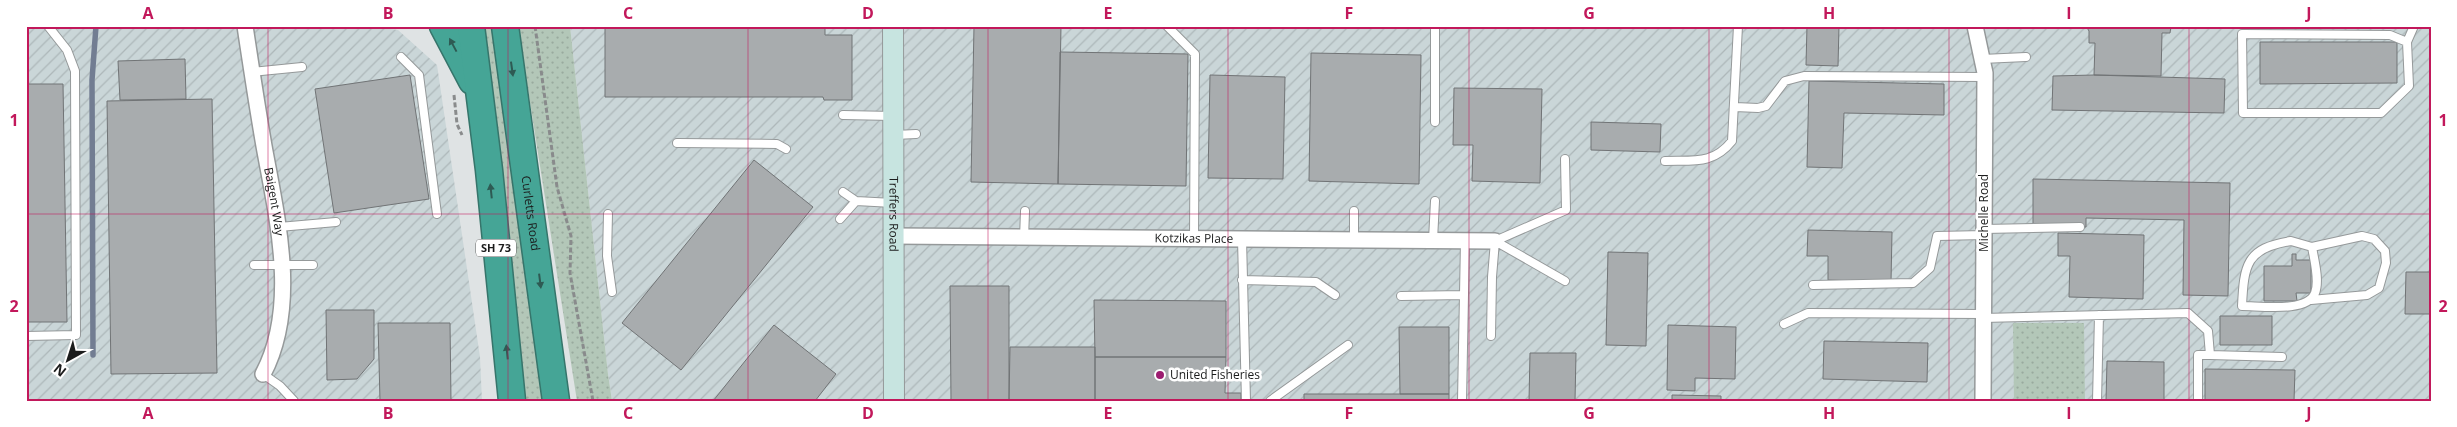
<svg xmlns="http://www.w3.org/2000/svg" width="2457" height="427" viewBox="0 0 2457 427" font-family="'Open Sans',sans-serif">
<defs>
<pattern id="industrial-furrows" width="10" height="10" patternUnits="userSpaceOnUse" patternTransform="scale(1.25)"><rect width="10" height="10" fill="#cad6d8"/><path d="M-1 1l2-2M0 10L10 0M9 11l2-2" fill="none" stroke="#adb7b9"/></pattern>
<pattern id="grass-dots" width="8" height="8" patternUnits="userSpaceOnUse" patternTransform="scale(1.25)"><rect width="8" height="8" fill="#b3c7b8"/><path d="M2 2h.1M6 6h.1" fill="none" stroke="#99aa9e" stroke-width="1.8" stroke-linecap="round"/></pattern>
</defs>
<rect width="100%" height="100%" fill="#dfe3e4"/>
<path fill="url(#industrial-furrows)" d="M26 26H368L398 30 437 65 480 357 482 401H26Z
M570 26H2431V401H612L608 374Z"/>
<path fill="url(#grass-dots)" d="M483 26H492L494 34 545 401H522Z
M518 26H570L608 374 612 401H577Z
M2013 323H2084L2085 401H2014Z"/>
<g fill="none" stroke-linecap="round" stroke-linejoin="round">
<path stroke="#727d92" stroke-width="5.5" d="M93 355 92 80 96 26"/>
</g>
<path fill="#a8acae" stroke="#717476" d="M605 26H825V35H852V100H824L823 97H605Z
M974 26H1061L1058 184 971 182Z
M1807 26H1839L1838 66 1806 65Z
M2086 26H2171L2170 33H2162L2161 76 2094 75 2095 43H2089V31Z
M2260 42H2397V83L2260 84Z
M1060 52 1188 54 1186 186 1058 184Z
M1311 53 1421 55 1419 184 1309 181Z
M185 59 186 99 120 100 118 61Z
M410 75 429 199 334 213 315 89Z
M1210 75 1285 77 1283 179 1208 178Z
M2094 75 2225 79 2224 113 2052 110 2053 76Z
M1809 81 1944 84V115L1844 113 1842 168 1807 167Z
M26 84H63L67 322H26Z
M1454 88 1542 89 1540 183 1472 181 1473 145H1453Z
M212 99 217 373 111 374 107 101Z
M1591 122 1661 124 1660 152 1591 150Z
M754 160 813 207 681 370 622 323Z
M2033 179 2230 183 2228 296 2183 295 2184 220 2086 218V227L2033 226Z
M1808 230 1892 232 1891 282 1828 280V256H1807Z
M2058 233 2144 235 2143 299 2069 297 2070 256H2058Z
M1608 252 1648 253 1646 346 1606 345Z
M2292 254H2296V260H2311V293H2296L2297 301H2264V266H2292Z
M2406 272H2431V314H2405Z
M950 286H1009V401H951Z
M1094 300 1226 301V357H1095Z
M326 310H374V359L357 379 327 380Z
M2220 316H2272V345H2220Z
M378 323H450L451 401H380Z
M774 325 836 374 815 401H713Z
M1668 325 1736 327 1735 379 1695 378V391L1667 390Z
M1399 327H1449V394H1400Z
M1824 341 1928 343 1927 382 1823 379Z
M1010 347H1095V401H1009Z
M1530 353H1576L1575 401H1529Z
M1095 357H1226L1225 393H1241V401H1095Z
M2107 361 2164 362V401H2106Z
M2205 369 2295 370 2294 401H2205Z
M1304 394H1449V401H1304Z
M1672 395 1721 396V401H1672Z"/>
<g fill="none" stroke-linecap="round" stroke-linejoin="round">
<defs>
<path id="lane" d="M1167 26 1195 54 1194 239
M2407 42 2390 35 2242 34 2243 113H2381L2409 86 2407 42 2414 26
M401 57 419 75 437 214
M1982 59 2026 57
M252 72 302 67
M1735 107 1758 108 1766 106 1785 81 1804 76 1985 77
M843 115 893 116
M1435 122V26
M895 135 916 134
M677 143 777 144 786 149
M1665 161C1693 160 1713 165 1732 141L1738 26
M843 192 856 201
M1354 211V240
M608 214 607 256 612 292
M840 219 856 201 893 203
M279 227 336 222
M1984 229 2080 227
M1024 239 1025 211
M1242 239 1246 401
M1433 240 1435 201
M1495 241 1566 210 1565 159
M1495 241 1565 281
M2291 241 2312 247C2314 259 2320 281 2315 293 2307 313 2261 306 2242 306 2244 265 2246 248 2291 241Z
M254 265H313
M1242 280 1316 282 1335 295
M1813 285 1913 283 1930 268 1937 236 1984 235
M1401 296 1463 295
M2311 300 2367 295 2379 288 2386 263 2385 251 2374 239 2362 236 2312 247
M1983 318 2188 313 2208 331 2210 355 2282 357
M1784 324 1808 313 1983 314
M26 336 76 335 75 71 67 50 48 26
M1491 336 1492 277 1495 241
M263 374 280 386 294 401
M1270 401 1348 345
M1462 401 1465 241
M2097 401 2099 315
M2198 401V355H2210"/>
<g id="street">
<path id="s1" d="M245 26C251 66 257 106 264 146 277 218 299 306 263 374"/>
<path d="M1975 26 1985 73 1983 401"/>
<path id="s2" d="M893 236 1495 241"/>
</g>
<g id="secondary">
<path id="s3" d="M893 26 894 401"/>
</g>
<g id="highway">
<path d="M443 26 472 81"/>
<path d="M471 26 489 170 512 401"/>
<path id="s4" d="M505 26 556 401"/>
</g>
</defs>
<use href="#lane" stroke="#95999a" stroke-width="10"/>
<use href="#street" stroke="#95999a" stroke-width="18"/>
<use href="#secondary" stroke="#95999a" stroke-width="22"/>
<use href="#highway" stroke="#36756b" stroke-width="29"/>
<path stroke="#898b8c" stroke-width="3" stroke-dasharray="5 2.5" stroke-linecap="butt" d="M535 26 557 187 571 236 570 273 593 401
M454 95 457 124 462 135"/>
<use href="#lane" stroke="#fff" stroke-width="8"/>
<use href="#street" stroke="#fff" stroke-width="15"/>
<use href="#secondary" stroke="#c7e4e0" stroke-width="20"/>
<use href="#highway" stroke="#45a596" stroke-width="26"/>
</g>
<defs><path id="oneway-solid" d="M-6-.8H1V-3.2L6.5 0L1 3.2V.8H-6Z" transform="scale(1.25)"/></defs>
<g fill="#2e5a53">
<use href="#oneway-solid" transform="translate(453 45) rotate(-118)"/>
<use href="#oneway-solid" transform="translate(512 69) rotate(82)"/>
<use href="#oneway-solid" transform="translate(491 191) rotate(-96)"/>
<use href="#oneway-solid" transform="translate(540 281) rotate(83)"/>
<use href="#oneway-solid" transform="translate(507 352) rotate(-96)"/>
</g>
<path fill="none" stroke="#c2185b" stroke-width="1" stroke-opacity="0.55" d="M268 26V401M508 26V401M748 26V401M988 26V401M1228 26V401M1469 26V401M1709 26V401M1949 26V401M2189 26V401M26 214H2431"/>
<circle fill="#9c1c70" stroke="#fff" stroke-width="2" cx="1160" cy="375" r="5"/>
<g text-anchor="middle" stroke-width="5" stroke-linejoin="round" paint-order="stroke">
<rect fill="#fff" stroke="#5f6060" stroke-width="1" x="476" y="239.5" width="40" height="17" rx="4"/>
<g font-size="11" font-weight="bold" fill="#1b1c1c">
<text x="496" y="252">SH 73</text>
</g>
<g font-size="12" fill="#1b1c1c" stroke="#fff">
<text dy="4" stroke="none"><textPath href="#s1" startOffset="178">Baigent Way</textPath></text>
<text dy="4" stroke="none"><textPath href="#s4" startOffset="189">Curletts Road</textPath></text>
<text transform="translate(1984 213) rotate(-90)" y="4">Michelle Road</text>
<text dy="4" stroke="none"><textPath href="#s3" startOffset="188">Treffers Road</textPath></text>
<text dy="4" stroke="none"><textPath href="#s2" startOffset="301">Kotzikas Place</textPath></text>
</g>
<g font-size="12" fill="#1b1c1c" stroke="#fff" text-anchor="start">
<text x="1170" y="379">United Fisheries</text>
</g>
</g>
<rect width="2457" height="427" fill="none" stroke="#ffffff" stroke-width="55"/>
<g transform="translate(68 360) rotate(219)" stroke="#ffffff" stroke-width="4" paint-order="stroke">
<path d="M0-4L9 19L0 12L-9 19Z" fill="#1b1c1c"/>
<text y="-8" font-size="14" font-weight="bold" text-anchor="middle" fill="#1b1c1c">N</text>
</g>
<rect x="28" y="28" width="2402" height="372" fill="none" stroke="#c2185b" stroke-width="2"/>
<g font-size="16" text-anchor="middle" font-weight="bold" fill="#c2185b">
<text x="148" y="19">A</text>
<text x="388" y="19">B</text>
<text x="628" y="19">C</text>
<text x="868" y="19">D</text>
<text x="1108" y="19">E</text>
<text x="1349" y="19">F</text>
<text x="1589" y="19">G</text>
<text x="1829" y="19">H</text>
<text x="2069" y="19">I</text>
<text x="2309" y="19">J</text>
<text x="14" y="126">1</text>
<text x="2443" y="126">1</text>
<text x="14" y="312">2</text>
<text x="2443" y="312">2</text>
<text x="148" y="419">A</text>
<text x="388" y="419">B</text>
<text x="628" y="419">C</text>
<text x="868" y="419">D</text>
<text x="1108" y="419">E</text>
<text x="1349" y="419">F</text>
<text x="1589" y="419">G</text>
<text x="1829" y="419">H</text>
<text x="2069" y="419">I</text>
<text x="2309" y="419">J</text>
</g>
</svg>
